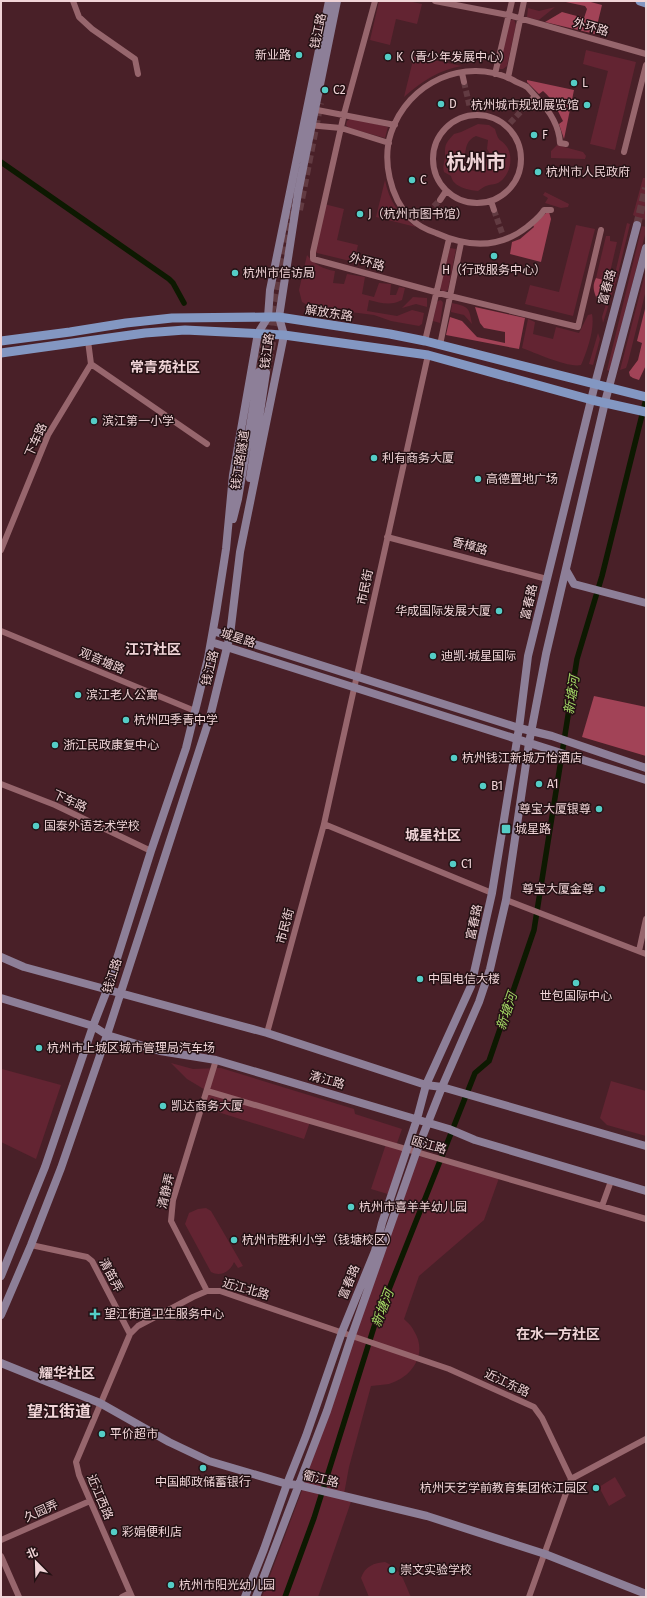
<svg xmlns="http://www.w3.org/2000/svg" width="647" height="1598" viewBox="0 0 647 1598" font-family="'Fira Sans','Noto Sans SC',sans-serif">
<rect width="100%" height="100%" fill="#492028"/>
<path fill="#632432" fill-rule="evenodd" d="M379 1H408L422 4 417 24 396 19 390 45 370 40Z
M555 7 540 19 538 20 527 17 528 8 539 11Z
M514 19 516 25 507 66 503 69H500L499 65 509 21Z
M586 50 636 62 615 150 590 144 608 71 583 64Z
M414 56 462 66C439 70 422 81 404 97Z
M351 118 388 127 385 138 349 128 346 125 347 121Z
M478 124 489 125 495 129C499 144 501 138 507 147 514 158 510 176 498 183 494 185 490 184 486 186 483 187 481 189 478 191 468 190 453 187 451 176L444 172C442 166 445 162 445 156 445 144 445 144 454 134L461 132ZM476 136 488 140 487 149 489 152 485 170 477 172 467 169 466 165 461 159 465 155C466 146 467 140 476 136Z
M557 145 583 152 586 156 585 159 551 158V151Z
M643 178H646V220L635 218V216L633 215Z
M385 180C389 201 399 215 416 227L376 217Z
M545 192 569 204 568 207 561 208 545 203 548 198 543 195Z
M324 204 344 209 337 240 358 245 354 262 313 252Z
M627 223 630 224 617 278 603 323 602 317 614 278Z
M576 225 595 229 573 316 525 304 530 285 559 292Z
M642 226 646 227V231L611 367 609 371 607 370Z
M606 236H610V241L617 242 608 281 596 278Z
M450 248 456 249 448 290 444 292 441 290 440 287Z
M307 255C315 265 323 269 335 271L333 283 344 284 347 274 365 277 362 294 374 297 379 283 391 284 390 295H396L399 287 405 288 402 300C391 306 381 303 369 300L367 311 397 316 412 310 424 313 422 324 419 326 391 321 374 315 311 307 302 302 299 290Z
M646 270V290L628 362 626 368 620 370Z
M413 297 427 298V307L416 304 402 308Z
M440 300 442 301 443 303 440 323 433 321 437 302Z
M452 303C469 307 469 307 472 324L464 315 451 312Z
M592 314C595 329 587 351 581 365 568 368 536 353 522 348L528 319 535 322 533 334 553 339 556 327 579 333 588 315Z
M598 333 600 339 593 365 589 364Z
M171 1063 193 1069 221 1068 354 1109 355 1114 402 1129 396 1146 407 1150 391 1195 371 1189 386 1144 310 1122 304 1139 202 1107 207 1091 187 1079Z
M2 1069 61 1085 36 1159 1 1142Z
M611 1081 646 1091V1136L607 1125 600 1118Z
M418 1156 499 1178 484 1220 419 1276 404 1319C407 1322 412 1326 414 1331 428 1353 413 1377 389 1384 384 1385 377 1385 371 1386L349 1467 344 1494 353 1496 318 1597H262L304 1485H303Z
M206 1208 211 1211 243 1266 238 1268 234 1262C230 1272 220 1277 211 1272L185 1224 189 1213 198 1209Z
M615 1477 626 1496 609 1506 599 1487Z
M385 1562C402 1569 404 1582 411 1597H369L361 1578C365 1566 374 1563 385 1562Z"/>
<path fill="#a24357" d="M561 1H587L602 5 595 34 545 22 562 12 584 18 587 9 585 6Z
M527 80 574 90 564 139 559 124 563 121C558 111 552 98 543 91L539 94 527 82Z
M549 212 551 219 541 262 510 254 512 242 520 239 534 227 533 225 546 213Z
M596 278 608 281 599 304C595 294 591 288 596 278Z
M646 305V365L639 380 633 378 630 376 629 372 638 360 642 343 637 341Z
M475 307 525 318 519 349 446 335 450 317 462 321 477 337 505 343V332L484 328 480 323Z
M594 696 646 707V756L582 737Z"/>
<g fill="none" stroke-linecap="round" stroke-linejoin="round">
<path stroke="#0d1901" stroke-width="5.5" d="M1 162 169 279 173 283 184 303
M285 1597 314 1518 374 1327 475 1073 489 1061 534 930 577 659 602 576 646 399"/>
<path stroke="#623b42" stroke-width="6" stroke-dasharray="6 3" stroke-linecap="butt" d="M464 82 470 108
M510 123 528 104
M494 210 502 233
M421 219 440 200"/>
<path stroke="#623b42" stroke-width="8" stroke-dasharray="8 4" stroke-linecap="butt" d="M299 210 320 103
M637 225 646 188
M259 372 293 204
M266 373 278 313"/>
<path stroke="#97666d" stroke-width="6" d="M73 1 79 17 92 29 135 59 138 74
M375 1 344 114 313 252V259L450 296 578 327 601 230
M435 1 508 15 646 54
M462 73 464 82
M495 74 512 1
M508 78 524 1
M528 104 535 96
M312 109 395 125
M433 159a44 44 0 1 1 88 0a44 44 0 1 1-88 0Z
M308 125 341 128 389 143
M624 152 646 65
M440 200 446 191
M491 201 494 210
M551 210H544C540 217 534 221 527 227 499 249 467 247 436 233 427 230 417 225 410 218 390 197 382 160 391 133 408 82 465 56 513 80 517 83 523 84 527 87 530 90 534 95 537 98 549 110 559 126 560 143L566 144
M425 341 449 239
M440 345 461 243
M91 364 207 444
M387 537 547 579
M1 550 48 435 91 364 88 341
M1 631 195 711
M1 784 55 805 151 851
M324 824 492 893
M506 900 646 954
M639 951 646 919
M267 1033 324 824 428 355
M207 1091 646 1219
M602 1206 611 1181
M31 1245 87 1257 92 1261 130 1334
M207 1291 171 1221 173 1200 216 1060
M571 1479 646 1439
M1 1540 90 1501
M1 1556 19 1597
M122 1597 130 1593
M132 1597 79 1475 76 1462 130 1334 138 1326 193 1297 207 1291H220L449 1369 534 1407 542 1418 571 1479 529 1597"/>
<path stroke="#8d7f98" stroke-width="8" d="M250 478 266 373
M233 519 238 499 259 372
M566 570 574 584 646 603
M213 631 519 728 552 736 646 768
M211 642 646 780
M1 957 24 967 267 1033 426 1085 442 1087 646 1146
M1 998 93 1026 107 1035 160 1051 216 1060 449 1129 475 1140 646 1191
M1 1276 45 1167 93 1026 107 990 151 851 186 748 208 658 216 613 226 549 233 475 258 333 268 317 270 290 329 1
M1 1315 31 1245 61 1168 107 1035 210 717 230 635 240 552 284 335 279 317 298 193 337 1
M1 1363 100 1403 169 1442 209 1461 287 1484 298 1485 427 1516 545 1554 646 1594
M245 1597 264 1549 287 1484 306 1436 342 1332 375 1251 382 1223 417 1119 426 1085 471 986 492 893 519 728 528 656 595 384 637 225
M256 1597 327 1411 352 1335 416 1153 442 1087 479 1002 490 969 506 900 529 743 546 654 605 402 646 248"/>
<path stroke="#8397c2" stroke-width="9" d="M640 1 646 3
M1 341 70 332 126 323 172 318 268 317H279L390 334 425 341 646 397
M1 353 145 333 185 330 284 335 428 355 592 400 646 412"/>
</g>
<g fill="#54cdc6" stroke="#241114" stroke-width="1.5">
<circle cx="299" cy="55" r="4"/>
<circle cx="388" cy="57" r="4"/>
<circle cx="574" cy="83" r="4"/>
<circle cx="325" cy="90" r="4"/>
<circle cx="441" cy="104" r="4"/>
<circle cx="587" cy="105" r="4"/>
<circle cx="534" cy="135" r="4"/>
<circle cx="538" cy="172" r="4"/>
<circle cx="412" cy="180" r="4"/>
<circle cx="360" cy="214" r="4"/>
<circle cx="494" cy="256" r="4"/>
<circle cx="235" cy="273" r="4"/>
<circle cx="94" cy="421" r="4"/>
<circle cx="374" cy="458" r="4"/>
<circle cx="478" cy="479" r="4"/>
<circle cx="499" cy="611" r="4"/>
<circle cx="433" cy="656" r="4"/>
<circle cx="78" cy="695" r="4"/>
<circle cx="126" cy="720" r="4"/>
<circle cx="55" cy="745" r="4"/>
<circle cx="454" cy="758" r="4"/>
<circle cx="539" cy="784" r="4"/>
<circle cx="483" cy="786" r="4"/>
<circle cx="599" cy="809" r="4"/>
<circle cx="36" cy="826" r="4"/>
<rect x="501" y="824" width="10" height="10" rx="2"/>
<circle cx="453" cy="864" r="4"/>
<circle cx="602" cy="889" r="4"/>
<circle cx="420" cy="979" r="4"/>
<circle cx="576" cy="983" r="4"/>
<circle cx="39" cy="1048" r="4"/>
<circle cx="163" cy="1106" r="4"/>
<circle cx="351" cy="1207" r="4"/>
<circle cx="234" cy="1240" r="4"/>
<path d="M93 1308h4v4h4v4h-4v4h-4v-4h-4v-4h4z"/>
<circle cx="102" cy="1434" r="4"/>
<circle cx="203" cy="1468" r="4"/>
<circle cx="596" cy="1488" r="4"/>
<circle cx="114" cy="1532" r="4"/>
<circle cx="392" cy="1570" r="4"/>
<circle cx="171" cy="1585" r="4"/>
</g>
<g text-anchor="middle" stroke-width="3" stroke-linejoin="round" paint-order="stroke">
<g font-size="12" fill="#f0d4d7" stroke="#241114">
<text transform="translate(591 27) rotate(16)" y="4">外环路</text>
<text transform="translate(318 31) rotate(-78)" y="4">钱江路</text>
<text transform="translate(367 262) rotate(15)" y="4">外环路</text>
<text transform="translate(607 287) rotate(-75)" y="4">富春路</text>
<text transform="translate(329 313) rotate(9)" y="4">解放东路</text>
<text transform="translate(267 351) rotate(-82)" y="4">钱江路</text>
<text transform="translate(36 440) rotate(-66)" y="4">下车路</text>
<text transform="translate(240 460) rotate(-81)" y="4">钱江路隧道</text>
<text transform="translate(470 546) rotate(15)" y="4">香樟路</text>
<text transform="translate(365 587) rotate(-78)" y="4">市民街</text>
<text transform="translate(529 602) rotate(-77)" y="4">富春路</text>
<text transform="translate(238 638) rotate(18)" y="4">城星路</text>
<text transform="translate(102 661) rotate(23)" y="4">观音塘路</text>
<text transform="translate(210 668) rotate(-76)" y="4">钱江路</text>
<text transform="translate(70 801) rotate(24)" y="4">下车路</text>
<text transform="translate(474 922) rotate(-78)" y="4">富春路</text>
<text transform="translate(285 926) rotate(-75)" y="4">市民街</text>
<text transform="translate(112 976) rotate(-72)" y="4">钱江路</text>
<text transform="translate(327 1080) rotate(16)" y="4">清江路</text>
<text transform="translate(429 1145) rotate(16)" y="4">瓯江路</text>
<text transform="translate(166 1191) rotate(-77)" y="4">清静弄</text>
<text transform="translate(111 1275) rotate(62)" y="4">清笛弄</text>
<text transform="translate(349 1282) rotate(-68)" y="4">富春路</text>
<text transform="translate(246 1289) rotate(16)" y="4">近江北路</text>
<text transform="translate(507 1383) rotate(25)" y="4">近江东路</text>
<text transform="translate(321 1479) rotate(13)" y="4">衢江路</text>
<text transform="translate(100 1497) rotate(67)" y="4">近江西路</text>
<text transform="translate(41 1511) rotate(-24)" y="4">久园弄</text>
</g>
<g font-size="12" fill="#f0d4d7" stroke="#241114" text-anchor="start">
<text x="291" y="59" text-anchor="end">新业路</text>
<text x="396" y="61">K（青少年发展中心）</text>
<text x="582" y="87">L</text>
<text x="333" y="94">C2</text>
<text x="449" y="108">D</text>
<text x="579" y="109" text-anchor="end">杭州城市规划展览馆</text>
<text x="542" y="139">F</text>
<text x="546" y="176">杭州市人民政府</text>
<text x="420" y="184">C</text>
<text x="368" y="218">J（杭州市图书馆）</text>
<text x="494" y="274" text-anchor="middle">H（行政服务中心）</text>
<text x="243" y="277">杭州市信访局</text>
<text x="102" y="425">滨江第一小学</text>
<text x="382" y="462">利有商务大厦</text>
<text x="486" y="483">高德置地广场</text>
<text x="491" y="615" text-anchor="end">华成国际发展大厦</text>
<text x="441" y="660">迪凯·城星国际</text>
<text x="86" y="699">滨江老人公寓</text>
<text x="134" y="724">杭州四季青中学</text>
<text x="63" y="749">浙江民政康复中心</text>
<text x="462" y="762">杭州钱江新城万怡酒店</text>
<text x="547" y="788">A1</text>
<text x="491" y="790">B1</text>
<text x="591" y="813" text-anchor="end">尊宝大厦银尊</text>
<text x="44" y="830">国泰外语艺术学校</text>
<text x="515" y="833">城星路</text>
<text x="461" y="868">C1</text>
<text x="594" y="893" text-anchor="end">尊宝大厦金尊</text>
<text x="428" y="983">中国电信大楼</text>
<text x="576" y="1000" text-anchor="middle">世包国际中心</text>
<text x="47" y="1052">杭州市上城区城市管理局汽车场</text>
<text x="171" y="1110">凯达商务大厦</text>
<text x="359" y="1211">杭州市喜羊羊幼儿园</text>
<text x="242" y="1244">杭州市胜利小学（钱塘校区）</text>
<text x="104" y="1318">望江街道卫生服务中心</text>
<text x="110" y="1438">平价超市</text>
<text x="203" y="1486" text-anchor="middle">中国邮政储蓄银行</text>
<text x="588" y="1492" text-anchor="end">杭州天艺学前教育集团依江园区</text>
<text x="122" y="1536">彩娟便利店</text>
<text x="400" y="1574">崇文实验学校</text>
<text x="179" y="1589">杭州市阳光幼儿园</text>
</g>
<g font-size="13" font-style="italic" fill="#a5db66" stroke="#241114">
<text transform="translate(571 695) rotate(-81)" y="5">新塘河</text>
<text transform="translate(506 1011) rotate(-71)" y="5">新塘河</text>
<text transform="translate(382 1308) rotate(-69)" y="5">新塘河</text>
</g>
<g font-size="14" font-weight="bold" fill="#f0d4d7" stroke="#241114">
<text x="165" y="372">常青苑社区</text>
<text x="153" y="654">江汀社区</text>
<text x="433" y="840">城星社区</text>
<text x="558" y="1339">在水一方社区</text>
<text x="67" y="1378">耀华社区</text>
</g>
<g font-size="16" font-weight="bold" fill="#f0d4d7" stroke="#241114">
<text x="59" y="1417">望江街道</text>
</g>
<g font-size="20" font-weight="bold" fill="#f0d4d7" stroke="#241114">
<text x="476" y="169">杭州市</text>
</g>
</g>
<rect width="647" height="1598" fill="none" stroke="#f0d4d7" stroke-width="4"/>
<g transform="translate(36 1562) rotate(337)" stroke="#241114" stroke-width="3" paint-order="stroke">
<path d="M0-3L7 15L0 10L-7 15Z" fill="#f0d4d7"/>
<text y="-6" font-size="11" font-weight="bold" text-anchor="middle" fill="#f0d4d7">北</text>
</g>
</svg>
